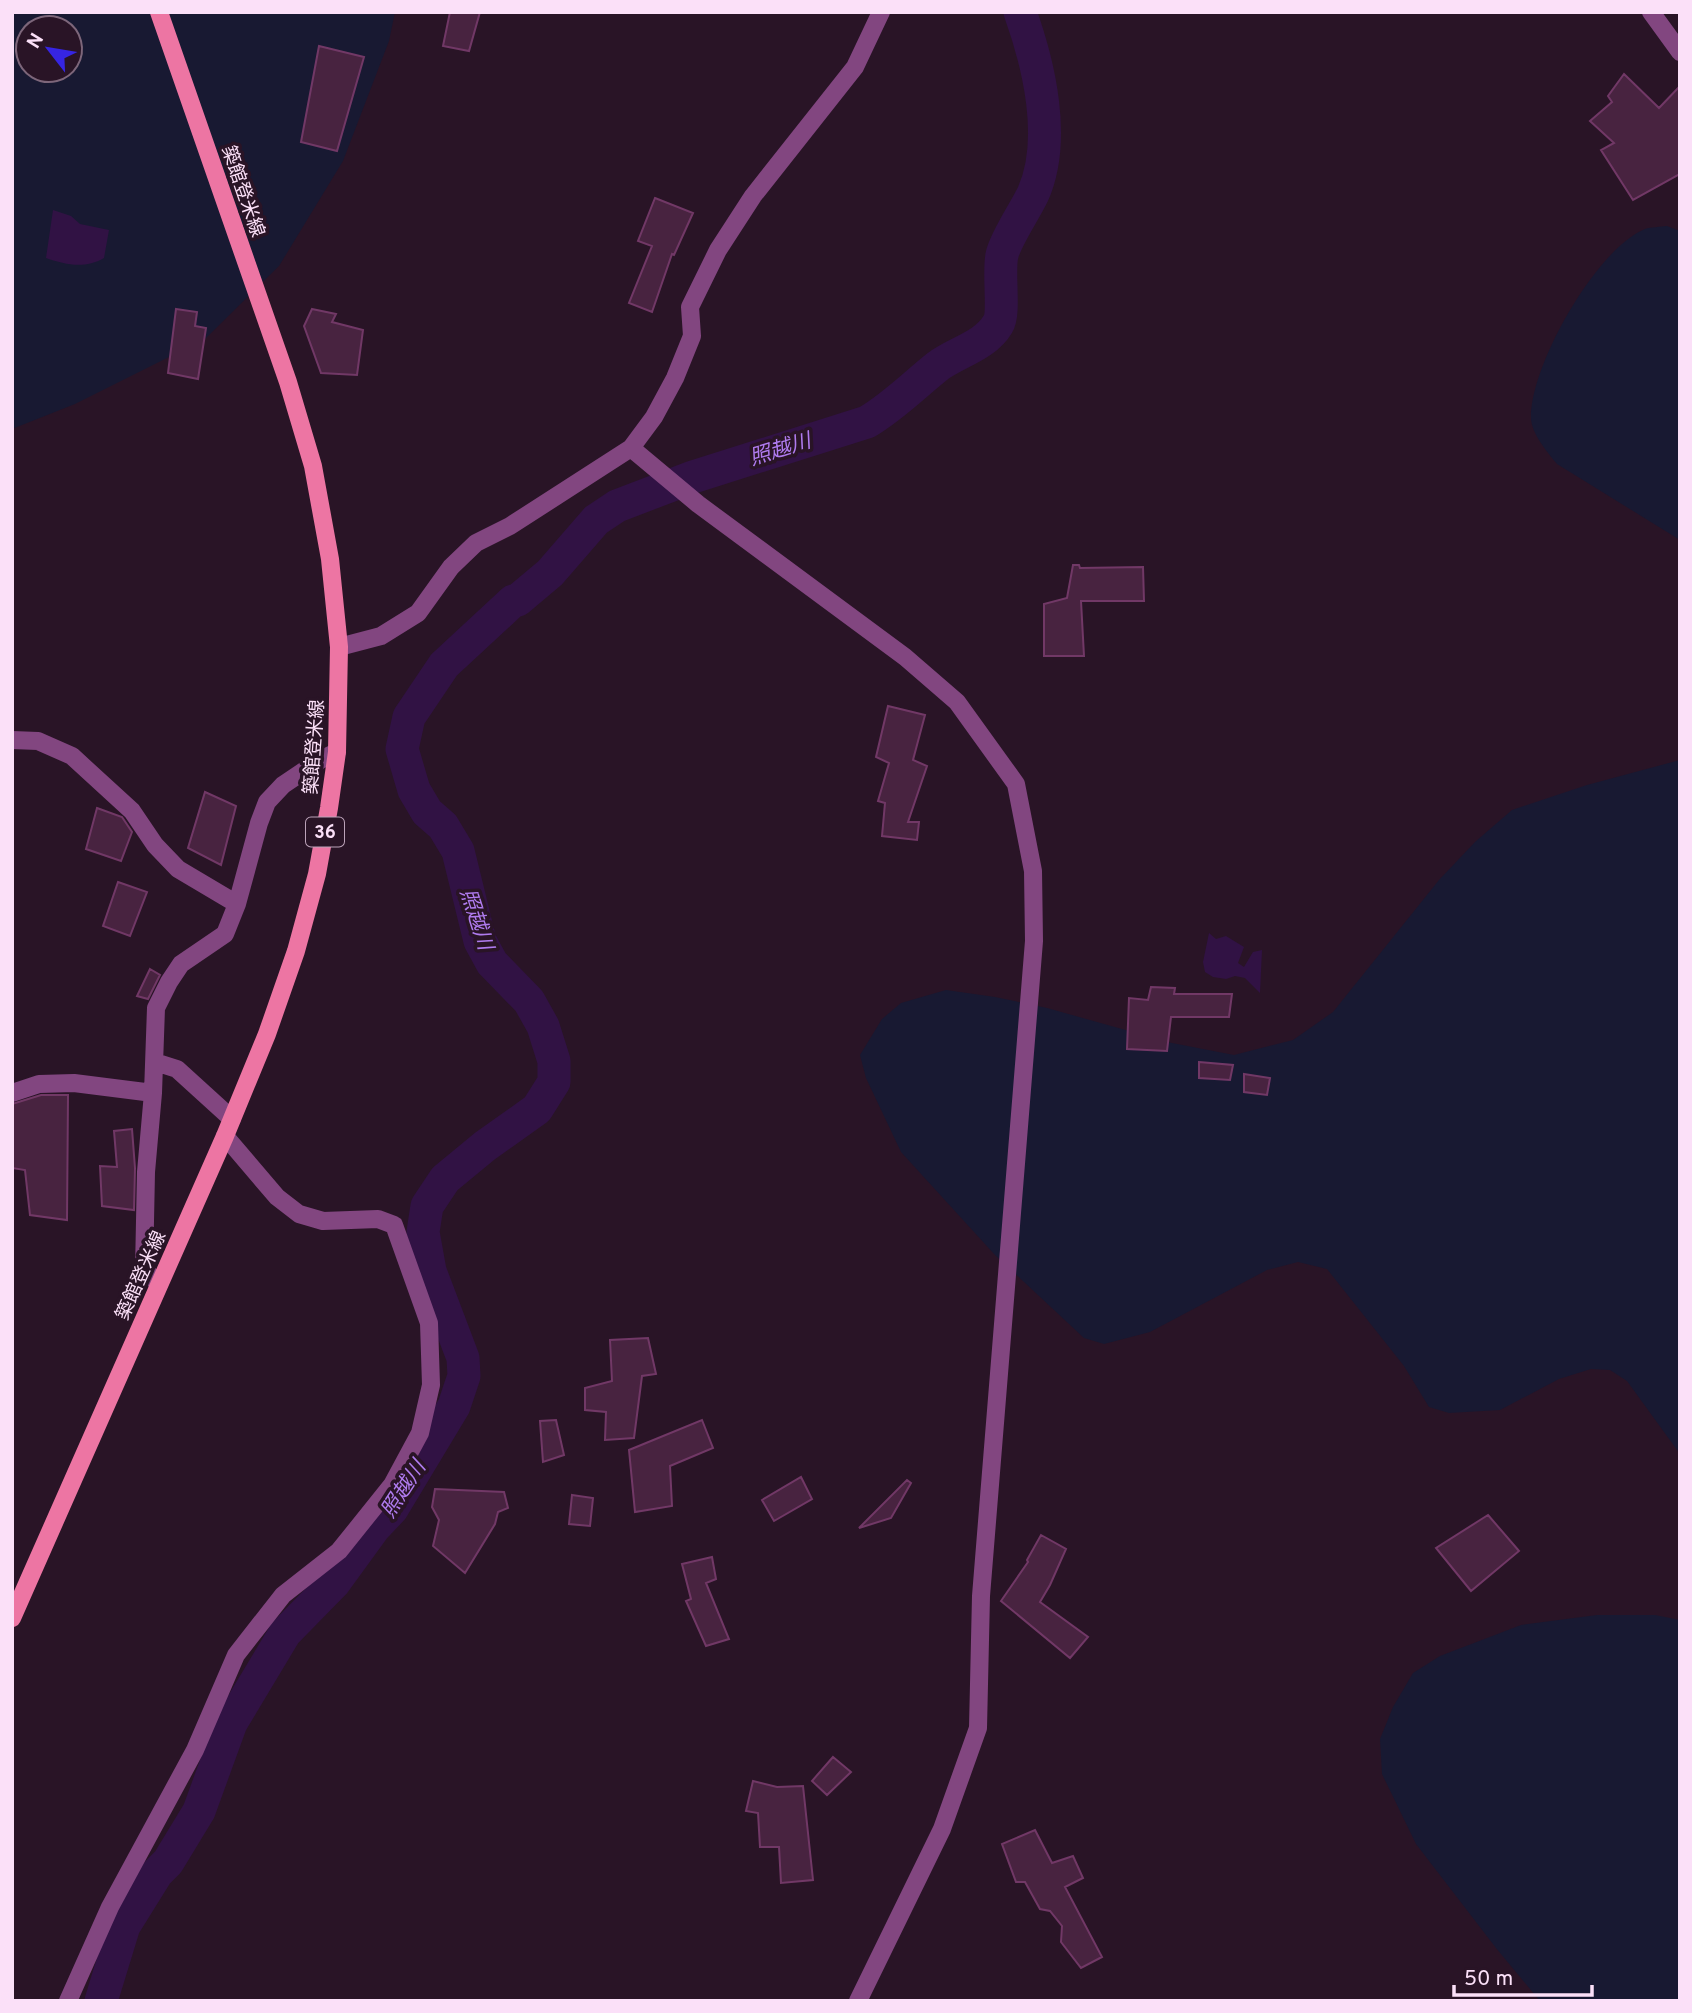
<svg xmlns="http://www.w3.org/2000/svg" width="1692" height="2013" viewBox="0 0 1692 2013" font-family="Overpass,'Noto Sans JP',sans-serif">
<rect width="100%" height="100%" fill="#291426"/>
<path fill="#181932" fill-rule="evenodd" d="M12 12H395L389 41 343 161 279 266 205 339 75 404 12 429ZM28 28H70V70H28Z
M1667 226 1680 231V540L1557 464C1548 453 1531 433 1531 418 1530 366 1596 249 1645 229 1651 227 1660 227 1667 226Z
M1680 760V1454L1627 1381 1610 1370 1591 1369 1559 1379 1500 1410 1449 1413 1429 1407 1404 1366 1327 1269 1298 1262 1267 1270 1150 1332 1104 1344 1084 1338 995 1255 901 1152 866 1078 860 1055 882 1019 901 1003 946 990 995 997 1047 1008 1172 1043 1234 1055 1293 1040 1333 1012 1439 880 1475 842 1512 810 1587 785Z
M1597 1615H1655L1680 1620V2001H1540L1496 1948 1416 1844 1382 1774 1380 1739 1393 1707 1413 1673 1440 1656 1521 1625Z"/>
<path fill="#311244" d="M53 210 71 216 80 224 109 230 104 258C85 269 66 265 46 258Z
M1209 933 1216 939 1226 936 1244 947 1238 963 1244 967 1253 952 1262 950 1260 993 1245 978 1235 976 1226 979 1213 977 1205 972 1203 962Z"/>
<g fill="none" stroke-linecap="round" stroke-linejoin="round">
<path stroke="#311244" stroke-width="33" d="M101 2001 124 1926 157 1873 168 1862 199 1811 231 1723 285 1633 334 1583 374 1528 392 1509 454 1406 464 1376 463 1358 430 1271 423 1232 427 1206 445 1179 485 1146 537 1109 554 1082V1061L543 1026 529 1001 492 963 480 941 458 851 443 826 427 812 414 790 402 749 409 717 444 665 513 601 518 600 550 573 596 520 617 506 693 477 867 422C894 406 914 385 938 366 957 352 985 346 998 324 1005 313 998 272 1002 255 1006 238 1025 211 1033 194 1057 140 1039 65 1020 12"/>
</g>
<path fill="#482340" stroke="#713866" stroke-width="2" d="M450 12H480L469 51 443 46Z
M319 46 364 57 337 151 301 142Z
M1624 74 1659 108 1680 86V174L1633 200 1601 150 1614 143 1590 121 1612 102 1608 96Z
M655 198 693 213 674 255 672 254 652 312 629 303 652 246 638 241Z
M176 309 197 312 195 326 206 328 198 379 168 373Z
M312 309 336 314 332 322 363 330 357 375 321 373 304 326Z
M1073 565H1079L1080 568 1143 567 1144 601H1081L1084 656H1044V604L1067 598Z
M888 706 925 715 913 760 927 766 908 822H919L917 840 882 836 885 803 878 801 889 763 876 757Z
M205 792 236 806 221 865 188 848Z
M97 808 122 817 132 832 121 861 86 849Z
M118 882 147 892 130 936 103 926Z
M150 969 160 975 148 999 137 996Z
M1151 987 1175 988 1174 994H1232L1229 1017H1171L1167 1051 1127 1049 1129 998 1148 1000Z
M1199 1062 1233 1065 1230 1080 1199 1078Z
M1244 1074 1270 1078 1267 1095 1244 1092Z
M41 1095H68L67 1220 30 1215 25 1170 12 1168V1104Z
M132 1129 135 1168 134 1210 102 1206 100 1166 117 1167 114 1131Z
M648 1338 656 1374 642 1376 634 1438 605 1440 606 1412 585 1410V1388L612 1381 610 1340Z
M556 1420 564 1455 543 1462 540 1421Z
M702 1420 713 1448 670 1466 672 1506 635 1512 629 1450Z
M801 1477 812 1499 774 1521 762 1500Z
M907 1480 911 1483 891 1518 859 1528Z
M435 1489 504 1492 508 1508 498 1512 495 1524 465 1573 433 1546 439 1520 432 1507Z
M572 1495 593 1498 590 1526 569 1524Z
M1488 1515 1519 1551 1471 1591 1436 1548Z
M1041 1535 1066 1549 1050 1585 1040 1602 1088 1637 1070 1658 1001 1601 1028 1562 1027 1560Z
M712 1557 716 1579 706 1583 729 1639 706 1646 686 1601 691 1599 682 1564Z
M833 1757 851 1772 827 1795 812 1781Z
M753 1781 777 1787 803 1786 813 1880 781 1883 779 1847H760L758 1813 746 1811Z
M1035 1830 1052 1863 1073 1856 1083 1878 1065 1887 1102 1957 1081 1968 1061 1942 1062 1926 1050 1911 1040 1909 1025 1882H1016L1002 1844Z"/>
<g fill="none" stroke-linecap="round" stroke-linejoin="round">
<path stroke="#824680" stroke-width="18" d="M1651 12 1680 52
M631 448 698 504 905 657 957 702 1016 784 1033 871 1034 941 981 1596 978 1728 942 1829 858 2001
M339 647 381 636 418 613 451 567 476 543 510 526 631 448 654 417 675 378 692 336 690 307 718 250 753 196 855 67 881 12
M12 740 38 741 72 756 132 811 155 845 178 869 237 904
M155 1062 177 1069 232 1119
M12 1093 39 1084 74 1083 153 1093
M159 1284 144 1270 146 1172 153 1093 156 1008 169 982 181 964 225 934 237 904 259 823 267 802 283 785 320 760 337 752
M68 2001 110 1907 195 1750 236 1655 283 1595 339 1551 392 1485 420 1433 431 1385 429 1323 394 1225 378 1219 323 1221 299 1214 277 1197 225 1136"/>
<path stroke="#ed75a3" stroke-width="18" d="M12 1618 225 1136 267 1034 296 951 317 874 329 808 337 752 339 647 330 559 313 466 288 382 159 12"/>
</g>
<g text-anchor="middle" stroke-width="7" stroke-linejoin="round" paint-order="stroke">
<rect fill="#291426" stroke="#bca3b9" stroke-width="2" x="306" y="817.5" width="38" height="29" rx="5"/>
<g font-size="18" font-weight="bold" fill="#fbe0f8">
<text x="325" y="838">36</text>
</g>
<g font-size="19" fill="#fbe0f8" stroke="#291426">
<text transform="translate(244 191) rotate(71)" y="7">築館登米線</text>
<text transform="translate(313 747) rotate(-86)" y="7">築館登米線</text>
<text transform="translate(140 1275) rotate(-66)" y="7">築館登米線</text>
</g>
<g font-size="21" font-style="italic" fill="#af7bee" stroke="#291426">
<text transform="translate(780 449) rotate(-17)" y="7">照越川</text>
<text transform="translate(477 919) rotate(72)" y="7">照越川</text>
<text transform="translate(403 1489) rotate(-57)" y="7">照越川</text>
</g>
</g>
<rect width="1692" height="2013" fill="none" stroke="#fbe0f8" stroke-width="28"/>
<g transform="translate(49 49) rotate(301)"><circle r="33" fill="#291426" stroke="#7d667a" stroke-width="2"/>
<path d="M0-5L12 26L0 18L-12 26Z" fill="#3625e3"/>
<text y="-10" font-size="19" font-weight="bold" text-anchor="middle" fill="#fbe0f8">N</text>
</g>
<path d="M1454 1985v10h138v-10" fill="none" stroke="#fbe0f8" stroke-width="3.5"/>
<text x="1464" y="1985" font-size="21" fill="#fbe0f8" stroke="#291426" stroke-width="5" paint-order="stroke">50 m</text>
</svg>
